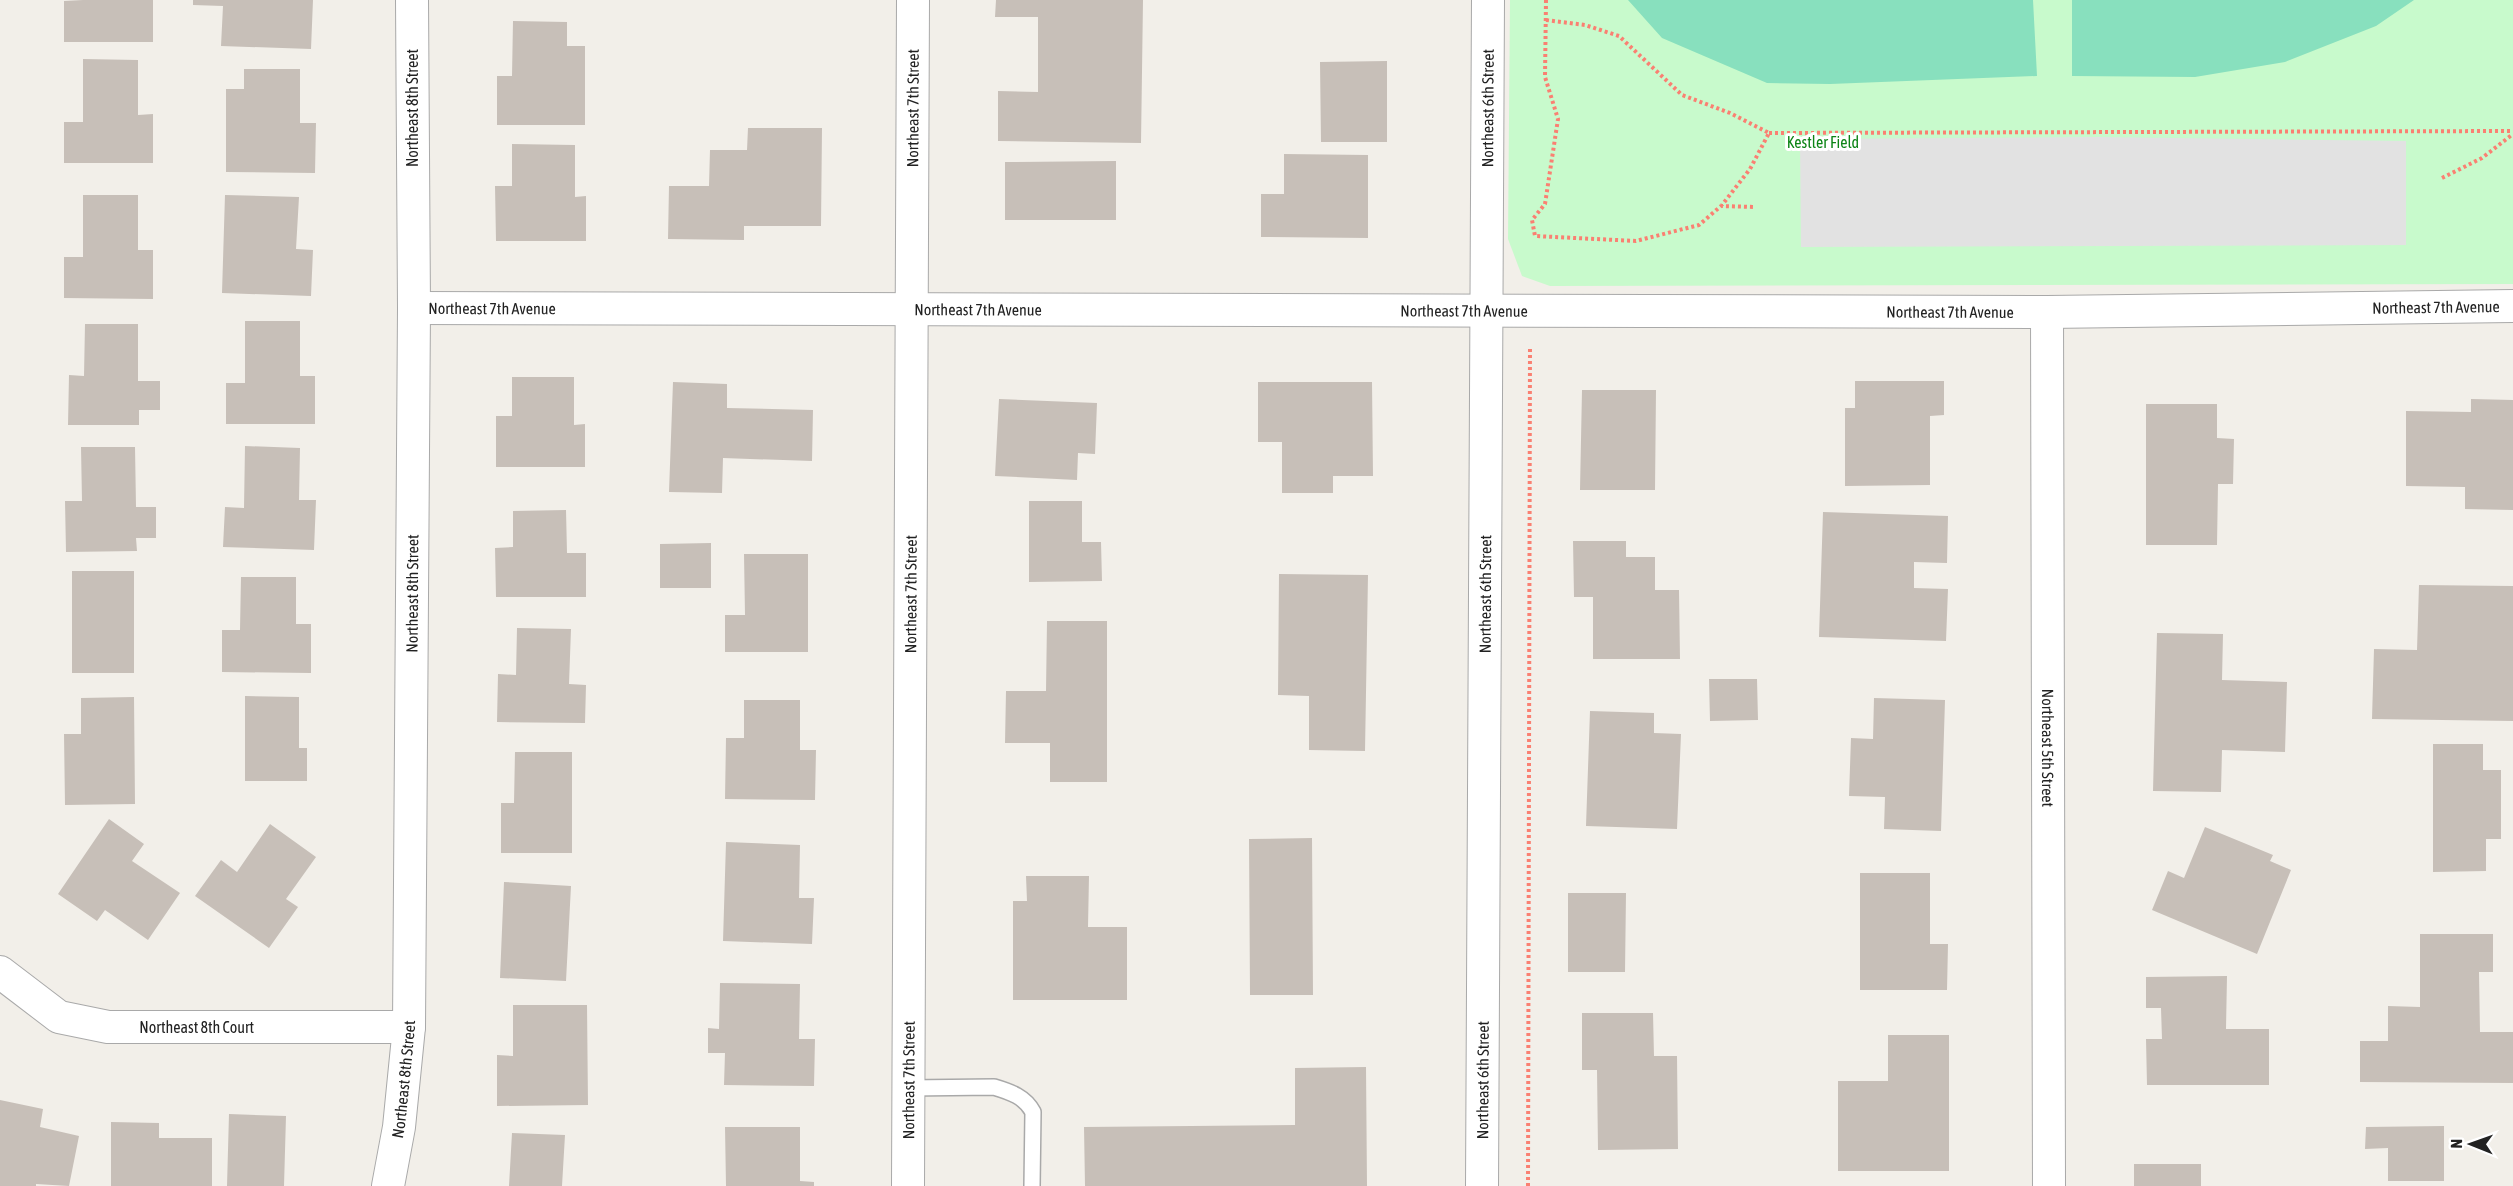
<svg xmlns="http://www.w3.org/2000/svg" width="2513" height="1186" viewBox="0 0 2513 1186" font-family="'Asap Condensed',sans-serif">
<rect width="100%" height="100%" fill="#f2efe9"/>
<path fill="#c8facc" d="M1510 0H2513V284L1550 286 1522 276 1508 239Z"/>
<path fill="#88e0be" d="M1628 0H2033L2037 76 1830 84 1767 83 1662 38Z
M2072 0H2414L2376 26 2285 62 2195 77 2072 76Z"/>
<path fill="#e2e2e2" d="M2096 137 2406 141V245L1801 247 1800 139Z"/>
<path fill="#c7bfb8" d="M83 0H153V42H64V1Z
M193 0H313L311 49 221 46 223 6 193 5Z
M996 0H1143L1141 143 998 141V91L1038 92V17H995Z
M513 21 567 22V46H585V125H497V76H512Z
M83 59 138 60V115L153 114V163H64V122H83Z
M1387 61V142H1321L1320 62Z
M244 69H300V123H316L315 173 226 172V89H244Z
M748 128H822L821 226H744V240L668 239 669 186H709L710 150H747Z
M512 144 575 145V197L586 196V241H496L495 186H512Z
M1284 154 1368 155V238L1261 237V194H1284Z
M1116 161V220H1005V162Z
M83 195H138V250H153V299L64 298V257H83Z
M225 195 299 197 296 249 313 250 311 296 222 293Z
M245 321H300V376H315V424H226V383H245Z
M85 324H138V381H160V410H139V425H68L69 375 84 376Z
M512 377H574V425L585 424V467H496V416H512Z
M1855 381H1944V415L1930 416V485L1845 486V408H1855Z
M673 382 727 384V408L813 410 812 461 723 458 722 493 669 492Z
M1258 382H1372L1373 476H1333V493H1282V442H1258Z
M1582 390H1656L1655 490H1580Z
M999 399 1097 403 1095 454 1078 453 1077 480 995 476Z
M2471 399 2513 400V510L2465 509V487L2406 486V411L2471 412Z
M2146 404H2217V438L2234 439 2233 484H2218L2217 545H2146Z
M245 446 300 448 299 500H316L314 550 223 547 225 507 244 508Z
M81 447H135L136 507H156V538H136L137 551 66 552 65 501H82Z
M1029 501H1082V542H1101L1102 581 1029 582Z
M566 510 567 553H586V597H496L495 548 513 547V511Z
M1823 512 1948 516 1947 563 1914 562V588L1948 589 1946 641 1819 637Z
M1573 541H1626V557H1655V590H1679L1680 659H1593V597H1574Z
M711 543V588H660V544Z
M744 554H808V652H725V615H745Z
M72 571H134V673H72Z
M1279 574 1368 575 1365 751 1309 750V696L1278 695Z
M241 577H296V624H311V673L222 672V630H240Z
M2419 585 2513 586V721L2372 719 2374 649 2417 650Z
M1047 621H1107V782H1050V743H1005L1006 691H1046Z
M517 628 571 629 569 684 586 685 585 723 497 722 498 674 516 675Z
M2157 633 2223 634 2222 680 2287 682 2285 752 2222 750 2221 792 2153 791Z
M1709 679H1757L1758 720 1710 721Z
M245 696 299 697V748H307V781H245Z
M134 697 135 804 65 805 64 734H81V698Z
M1874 698 1945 700 1941 831 1884 829 1885 797 1849 796 1851 738 1873 739Z
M744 700H800V750H816L815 800 725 799 726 738H744Z
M1590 711 1654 713V733L1681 734 1677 829 1586 826Z
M2433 744H2483V770H2501V839H2486V871L2433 872Z
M515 752H572V853H501V803H514Z
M109 819 144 844 132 861 180 893 148 940 105 910 97 921 58 894Z
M270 824 316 857 286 899 298 907 269 948 195 896 221 860 237 872Z
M2205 827 2273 855 2270 861 2291 870 2257 954 2152 910 2168 871 2184 878Z
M1312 838 1313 995H1250L1249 839Z
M726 842 800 845 799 898H814L812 944 723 941Z
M1860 873H1930V944H1948L1947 990H1860Z
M1026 876H1089L1088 927H1127V1000H1013V901H1027Z
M504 882 571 886 566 981 500 978Z
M1568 893H1626L1625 972H1568Z
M2420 934H2493V972H2479L2480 1032H2513V1083L2360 1082V1041H2388V1006L2420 1007Z
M2227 976 2226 1029H2269V1085H2147L2146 1039H2162L2161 1008H2146V977Z
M720 983 800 984 799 1039H815L814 1086 724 1085 725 1053H708V1028L719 1029Z
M513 1005H587L588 1105 497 1106V1055L513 1056Z
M1582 1013H1653L1654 1056H1677L1678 1149 1598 1150 1597 1070H1582Z
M1888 1035H1949V1171H1838V1081H1888Z
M1366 1067 1367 1186H1085L1084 1127 1295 1125V1068Z
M0 1100 43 1109 40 1127 79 1136 69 1186 36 1184V1186H0Z
M229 1114 286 1116 284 1186H227Z
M111 1122 159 1123V1138H212V1186H111Z
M2444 1126V1181H2388V1148L2365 1149 2366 1127Z
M725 1127H800V1181L814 1182V1186H726Z
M512 1133 565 1135 562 1186H509Z
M2134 1164H2201V1186H2134Z"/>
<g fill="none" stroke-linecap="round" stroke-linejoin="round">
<defs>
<path id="lane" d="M908 1088 994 1087C1011 1092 1025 1097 1033 1112L1032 1186"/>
<g id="street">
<path id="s1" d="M414 308 2047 312 2513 306"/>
<path id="s2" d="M2047 312 2049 1186"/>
<path id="s3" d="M0 972 59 1017 108 1027H409"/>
<path id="s4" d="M388 1186 399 1127 409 1027 414 308 412 0"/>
<path id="s5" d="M908 1186 913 0"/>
<path id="s6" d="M1482 1186 1488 0"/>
</g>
</defs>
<use href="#lane" stroke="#a9a9a9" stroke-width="18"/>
<use href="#street" stroke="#a9a9a9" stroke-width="34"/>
<path stroke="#fa8072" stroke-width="4" stroke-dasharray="3 3" stroke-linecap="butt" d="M1546 0 1545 77 1558 119 1545 204 1532 220 1535 236 1636 241 1699 225 1721 206 1755 207
M1546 20 1585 25 1619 36 1682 95 1730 113 1769 133 1750 169 1722 205
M1769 133 2513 131
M2442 178 2482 158 2513 134
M1528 1186 1530 347"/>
<use href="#lane" stroke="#fff" stroke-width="15"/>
<use href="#street" stroke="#fff" stroke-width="32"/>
</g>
<g text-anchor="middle" stroke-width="6" stroke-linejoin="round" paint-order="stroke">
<g font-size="16" fill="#222" stroke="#fff">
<text dy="6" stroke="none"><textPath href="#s5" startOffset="1078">Northeast 7th Street</textPath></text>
<text dy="6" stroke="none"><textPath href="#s6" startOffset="1078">Northeast 6th Street</textPath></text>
<text transform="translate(412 108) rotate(-90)" y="6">Northeast 8th Street</text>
<text dy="6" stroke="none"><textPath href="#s1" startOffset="2022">Northeast 7th Avenue</textPath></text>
<text dy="6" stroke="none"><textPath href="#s1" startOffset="78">Northeast 7th Avenue</textPath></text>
<text dy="6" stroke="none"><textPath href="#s1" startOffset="564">Northeast 7th Avenue</textPath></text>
<text dy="6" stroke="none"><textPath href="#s1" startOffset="1050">Northeast 7th Avenue</textPath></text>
<text dy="6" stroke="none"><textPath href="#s1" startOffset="1536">Northeast 7th Avenue</textPath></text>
<text dy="6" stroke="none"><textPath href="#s5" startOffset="592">Northeast 7th Street</textPath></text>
<text dy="6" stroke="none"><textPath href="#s6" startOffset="592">Northeast 6th Street</textPath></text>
<text dy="6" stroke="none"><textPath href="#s4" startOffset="594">Northeast 8th Street</textPath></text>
<text dy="6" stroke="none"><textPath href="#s2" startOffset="436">Northeast 5th Street</textPath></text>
<text dy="6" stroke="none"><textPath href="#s3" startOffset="213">Northeast 8th Court</textPath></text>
<text dy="6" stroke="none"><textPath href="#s4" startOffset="108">Northeast 8th Street</textPath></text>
<text dy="6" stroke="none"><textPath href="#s5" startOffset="106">Northeast 7th Street</textPath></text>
<text dy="6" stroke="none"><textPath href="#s6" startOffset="106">Northeast 6th Street</textPath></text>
</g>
<g font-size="16" fill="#0c8416" stroke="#fff">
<text x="1823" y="148">Kestler Field</text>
</g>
</g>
<g transform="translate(2471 1144) rotate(271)" stroke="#ffffff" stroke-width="4.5" paint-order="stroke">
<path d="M0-4.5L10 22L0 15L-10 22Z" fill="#222222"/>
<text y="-9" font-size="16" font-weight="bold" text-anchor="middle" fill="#222222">N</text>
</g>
</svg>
